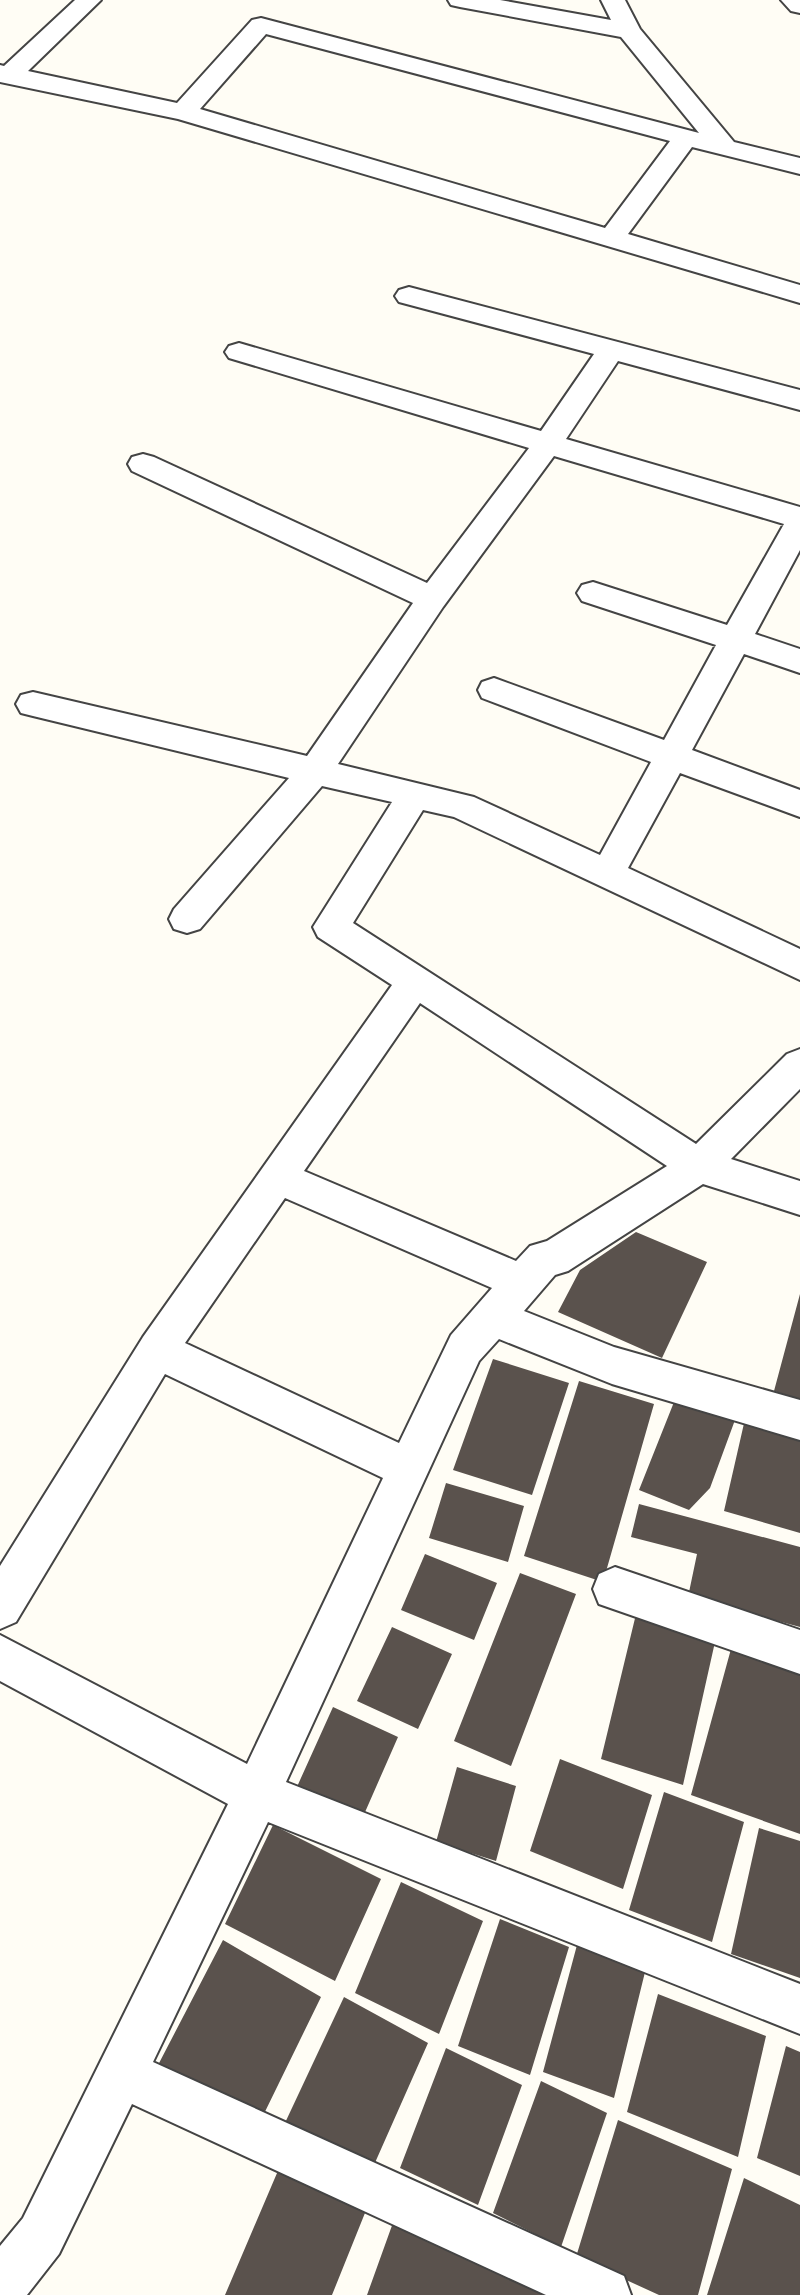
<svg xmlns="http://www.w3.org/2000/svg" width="800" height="2295" viewBox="0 0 800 2295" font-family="'Roboto Serif',serif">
<rect width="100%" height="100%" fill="#fffdf5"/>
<path fill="#5a524d" d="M636 1232 707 1262 662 1358 558 1312 580 1270Z
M800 1294V1399L774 1391Z
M493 1359 569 1383 532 1495 453 1470Z
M579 1381 654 1404 603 1582 524 1556Z
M676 1397 735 1420 710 1488 689 1510 639 1490Z
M745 1419 800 1434V1533L724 1511Z
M446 1483 524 1506 508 1562 429 1538Z
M639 1504 800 1547V1627L688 1597 697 1554 631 1537Z
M425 1554 497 1583 474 1640 401 1610Z
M520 1573 576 1594 511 1766 454 1741Z
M637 1610 717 1633 683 1785 601 1759Z
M392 1627 452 1654 418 1729 357 1701Z
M734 1638 800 1661V1834L691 1795Z
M333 1707 398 1737 362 1819 296 1789Z
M560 1759 652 1795 623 1889 530 1851Z
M457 1767 516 1786 496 1861 436 1842Z
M664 1792 744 1822 712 1942 629 1910Z
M273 1825 381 1879 335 1981 225 1924Z
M759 1828 800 1841V1978L731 1954Z
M401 1882 483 1921 439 2034 355 1993Z
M500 1919 569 1947 530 2075 458 2046Z
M223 1940 321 1997 258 2126 157 2067Z
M577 1945 646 1968 614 2098 543 2072Z
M658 1994 766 2036 738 2157 627 2112Z
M344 1997 428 2043 370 2174 284 2125Z
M786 2046 800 2052V2176L757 2158Z
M446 2048 522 2085 478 2205 400 2168Z
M541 2081 607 2113 561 2247 493 2213Z
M618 2120 732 2169 698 2295H659L576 2257Z
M283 2159 369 2203 332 2295H225Z
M744 2178 800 2205V2295H707Z
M399 2206 547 2276 541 2295H367Z"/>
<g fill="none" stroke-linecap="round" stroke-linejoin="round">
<defs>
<path id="minor" d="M75 0H101L28 71 177 103 252 20 261 18 699 133 621 37 460 7 451 5 448 0H500L611 20 601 0H625L640 29 734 142 800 158V174L692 147 628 234 800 285V303L178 119 0 82V65L4 66ZM266 34 670 141 605 228 200 109Z
M781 0H800V13L791 11Z
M409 287 800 390V410L618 361 566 439 800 507V550L755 634 800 649V673L744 654 692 750 800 790V817L680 773 628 868 800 949V980L454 817 423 810 353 923 696 1144 787 1054 800 1049V1089L731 1159 800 1181V1215L703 1184 568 1271 555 1275 524 1311 614 1347 800 1400V1440L612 1384 499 1339 479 1361 286 1782 800 1984V2034L268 1822 153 2062 624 2276 631 2295H546L132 2104 59 2254 27 2295H0V2246L23 2218 228 1804 0 1681V1635L247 1764 383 1478 165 1374 16 1622 0 1629V1566L143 1337 392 985 318 937 313 927 392 802 322 786 200 929 187 933 174 929 169 919 174 909 289 778 33 716 21 713 16 704 21 695 33 692 307 756 413 603 132 471 128 464 132 457 143 454 154 457 427 583 529 448 229 358 225 352 229 346 239 343 541 431 594 354 399 302 395 296 399 290ZM554 456 784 524 727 625 593 582 582 585 577 593 582 601 716 645 664 740 494 678 482 682 478 690 482 698 651 762 600 855 474 797 338 764 443 607ZM420 1003 667 1166 547 1241 530 1246 516 1261 304 1171ZM285 1198 492 1288 451 1335 399 1443 185 1343Z
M615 1567 800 1630V1674L599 1604 593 1589 599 1574Z"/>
</defs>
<use href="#minor" stroke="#444" stroke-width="4"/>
<use href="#minor" fill="#fff" fill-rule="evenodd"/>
</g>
</svg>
